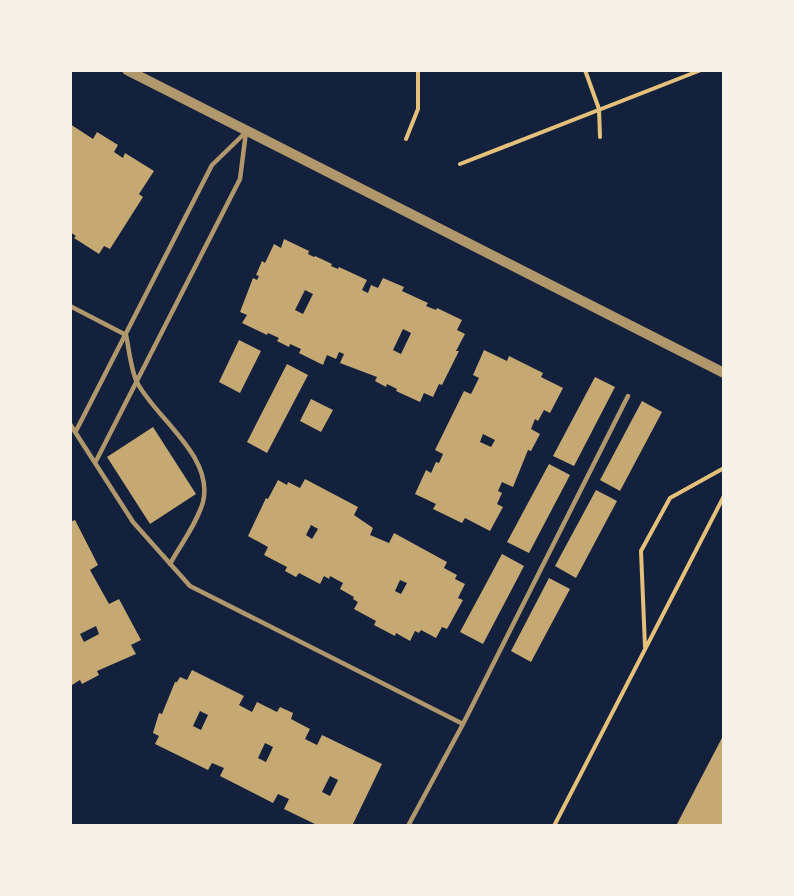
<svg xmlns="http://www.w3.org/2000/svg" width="794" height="896" viewBox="0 0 794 896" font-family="Figtree,sans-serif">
<rect width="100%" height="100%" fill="#14213d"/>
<path fill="#c6a872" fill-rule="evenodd" d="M70 124 93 139 97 132 118 145 114 152 123 158 125 153 154 171 139 194 143 197 110 249 104 246 99 254 74 238 76 236 70 232Z
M284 239 309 251 308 254 314 257 315 256 332 264 331 266 338 269 339 267 367 280 362 290 368 293 371 285 378 288 383 278 404 287 402 291 428 303 426 306 436 310 437 308 462 320 457 330 465 334 456 351H459L442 385 439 384 433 397 424 393 420 402 396 391 397 389 387 384 386 387 375 381 377 377 340 363 344 354 339 352 336 359 327 355 323 365 299 353 301 349 290 344 289 347 277 341 279 338 268 333 267 335 242 323 247 315 240 312 253 278 257 280 259 276 256 275 262 261 265 263 274 244 281 248ZM305 290 313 294 303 314 295 310ZM403 329 411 333 401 354 393 350Z
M239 340 261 351 240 393 219 382Z
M484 350 507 361 509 356 543 373 541 377 563 388 550 413 544 410 538 421 535 419 531 429 540 434 531 451 528 450 513 487 502 482 498 491 502 493 497 504 503 507 490 531 465 518 462 523 433 509 436 504 415 494 426 470 431 473 436 462 439 463 443 454 435 450 464 391 471 394 479 378 473 375ZM483 434 495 440 491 447 480 442Z
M287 364 308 375 267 453 247 442Z
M595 377 615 387 574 466 553 456Z
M311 399 333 410 321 432 300 421Z
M642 401 662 412 620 491 600 480Z
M153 427 196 494 150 524 107 457Z
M549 464 570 475 529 553 507 542Z
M305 479 358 507 354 515 373 528 370 535 389 543 394 533 447 562 444 568 457 575 455 579 465 584 458 598 463 600 447 629 442 627 436 638 421 630 419 633 415 631 410 641 396 633 395 636 374 625 376 621 354 609 358 602 353 599 354 597 340 589 343 583 330 576 329 579 324 576 320 584 299 573 296 577 285 571 287 567 264 555 268 547 248 536 266 498 268 499 278 480 287 485 288 482 300 488ZM311 525 318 529 312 539 306 535ZM400 580 407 583 401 594 395 591Z
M596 490 617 501 576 578 555 566Z
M75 520 98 565 90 570 109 604 119 599 141 640 131 645 136 654 97 671 99 675 82 684 80 680 72 685 70 522ZM96 626 99 634 84 642 80 634Z
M502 554 524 566 483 644 460 632Z
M549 578 570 589 531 662 511 651Z
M192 670 244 696 239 705 252 712 257 702 277 712 280 707 293 713 291 719 310 729 305 739 317 745 322 735 382 764 352 826H319L284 809 289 799 278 794 273 803 220 776 224 768 212 763 208 770 155 744 159 736 153 733 159 713 162 714 175 682H177L180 677 187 680ZM200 711 208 715 201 730 193 726ZM265 743 273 747 266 762 258 758ZM330 776 338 780 330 796 322 792Z
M724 734V826H676Z"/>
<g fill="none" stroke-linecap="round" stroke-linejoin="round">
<path stroke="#e5c07b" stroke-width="4" d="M585 70 599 109 600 137
M406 139 418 109V70
M460 164 701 70
M645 647 641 551 670 498 724 468
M554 826 724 496"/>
<path stroke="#b1986c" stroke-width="4.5" d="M70 306 126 335C129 348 131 373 138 384 158 420 214 457 203 502 197 523 181 544 170 564
M70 424 133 522 190 586 463 724
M76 431 212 165 245 133
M95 463 240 179 246 132
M408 826 463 724 628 396"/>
<path stroke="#b1986c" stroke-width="10" d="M127 70 724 373"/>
</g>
<rect width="794" height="896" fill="none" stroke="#f6f1e7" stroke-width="144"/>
</svg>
